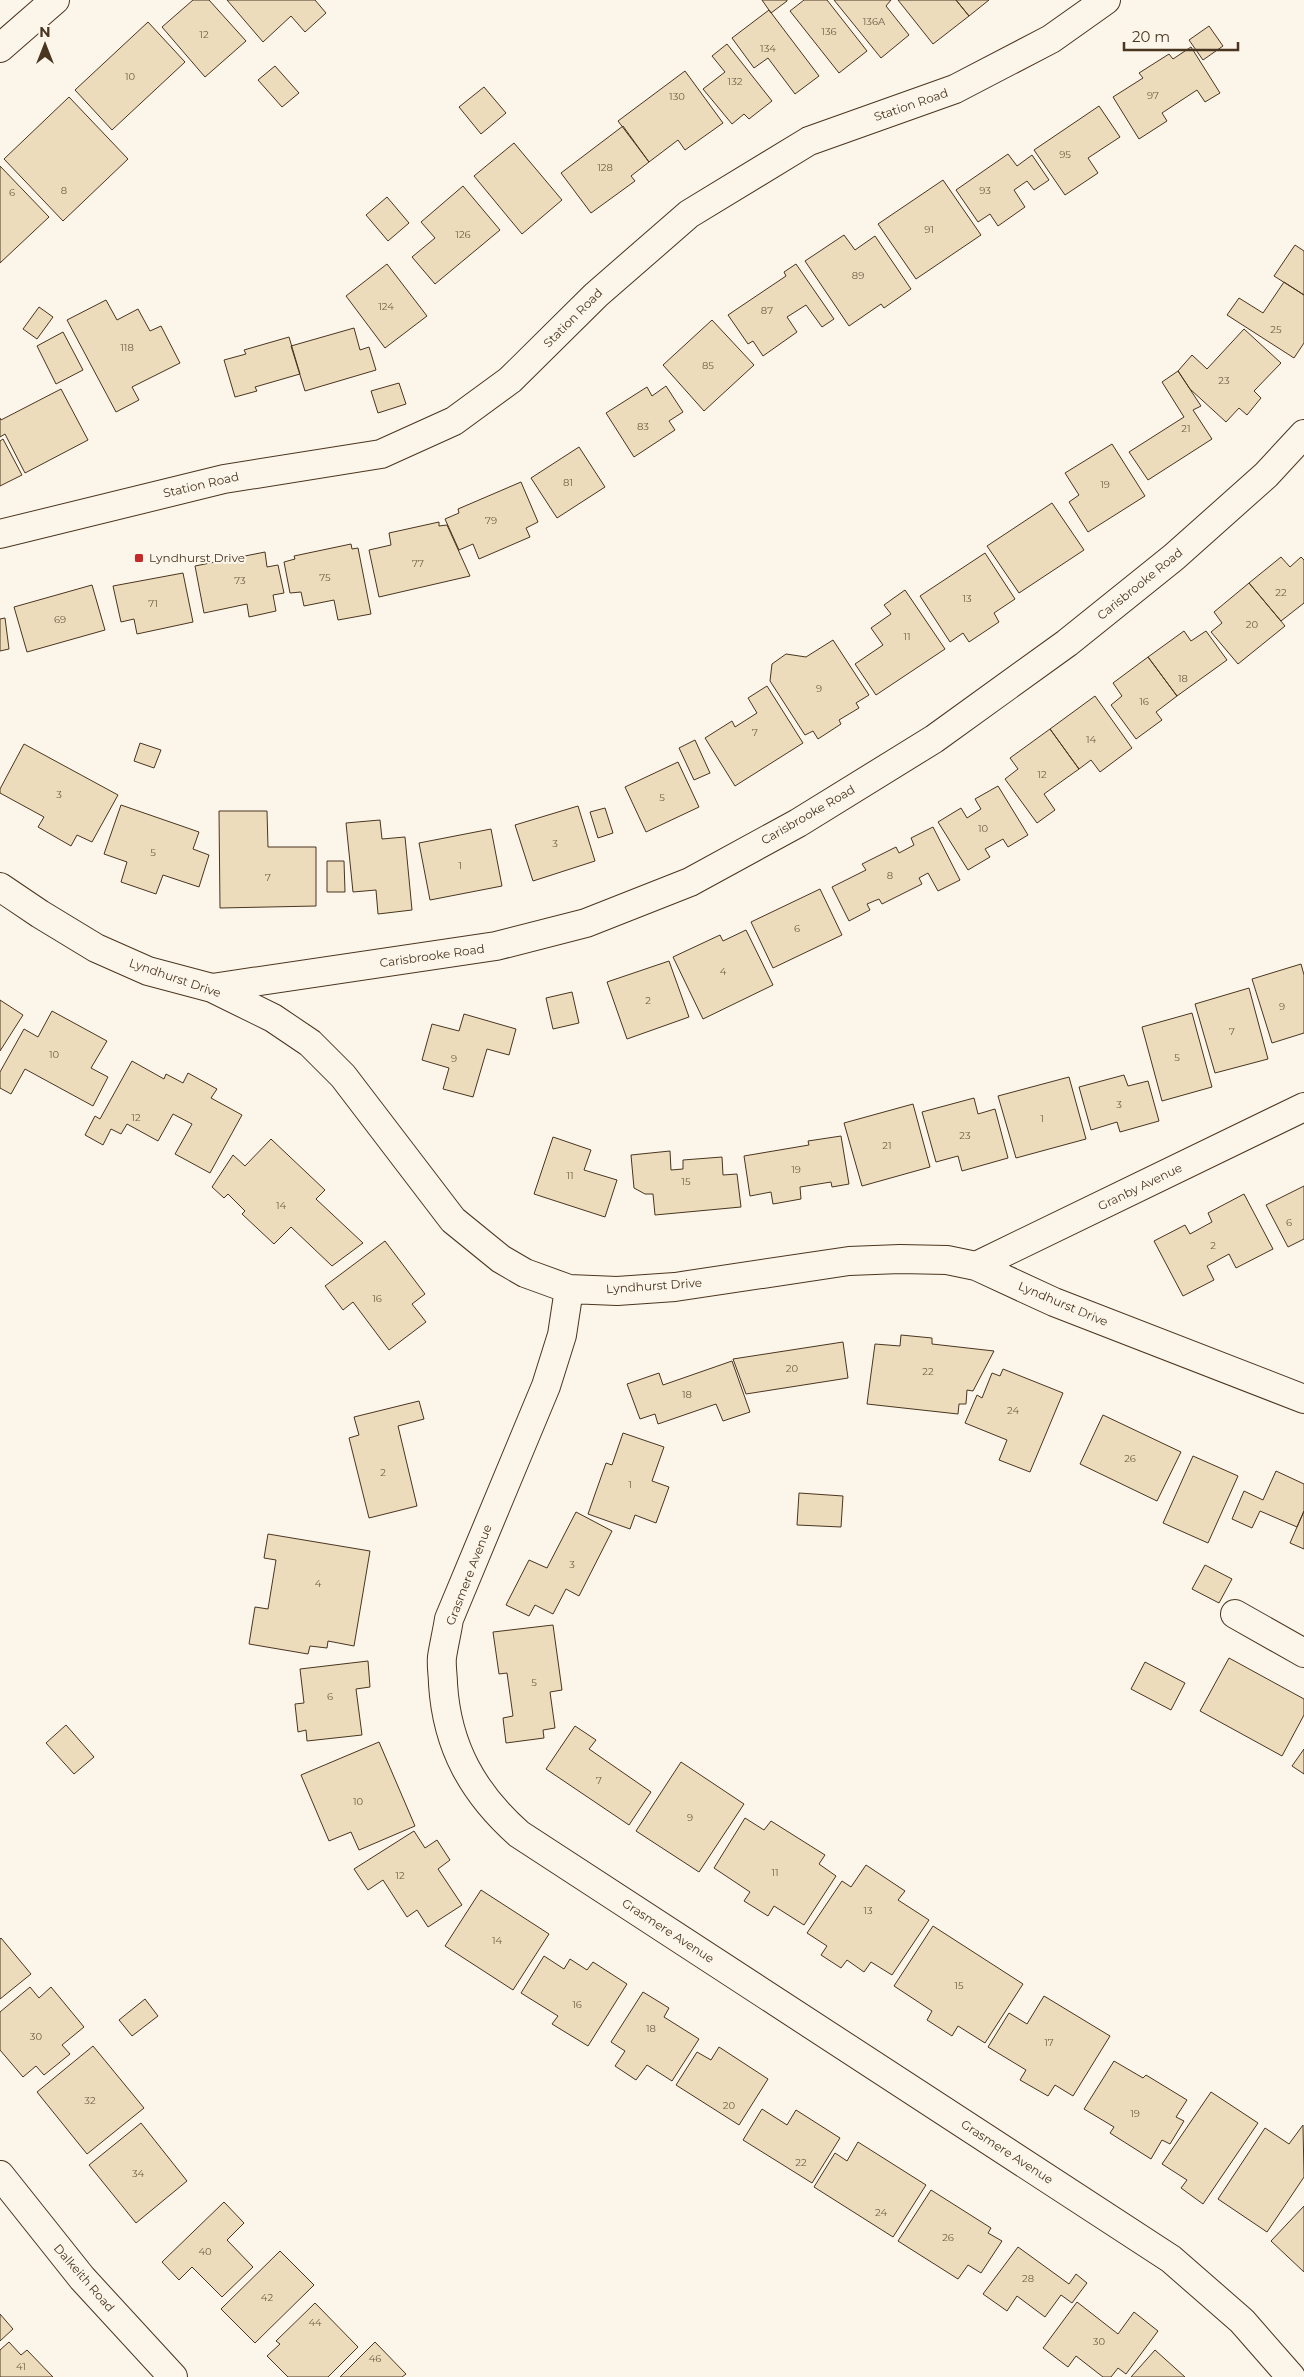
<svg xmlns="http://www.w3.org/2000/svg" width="1304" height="2377" viewBox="0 0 1304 2377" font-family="Montserrat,sans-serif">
<rect width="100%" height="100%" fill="#fbf6e9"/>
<path fill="#ecdcbc" stroke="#4a3520" d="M193 0H209L246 41 205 77 162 27Z
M227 0H315L326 13 305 32 291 16 263 42Z
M762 0H787V1L771 13Z
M804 0H827L867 51 839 73 790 11Z
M834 0H891L886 6 909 35 881 58Z
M898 0H956L969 16 933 44Z
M956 0H989L969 16Z
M769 10 819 76 795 94 768 58 754 68 732 38Z
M148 22 185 62 112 130 75 90Z
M1209 26 1223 46 1203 60 1189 40Z
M727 44 772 101 749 119 744 114 732 124 703 89 725 72 712 56Z
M1191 47 1220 93 1205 102 1197 90 1162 113 1167 121 1139 139 1113 97 1143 78 1139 73 1169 54 1173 59Z
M275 66 299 93 282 107 258 80Z
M685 71 723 123 685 150 678 140 649 162 618 121Z
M484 87 506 113 481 134 459 107Z
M69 97 128 159 63 221 4 159Z
M1099 106 1120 137 1088 158 1098 173 1065 195 1034 150Z
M623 126 649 162 631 176 635 181 591 213 561 173Z
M514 143 562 200 522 234 474 176Z
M1008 154 1017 166 1032 155 1049 180 1034 190 1027 181 1014 190 1025 207 998 226 990 214 978 222 956 190Z
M0 166 49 217 0 263Z
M943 180 981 235 916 279 878 224Z
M463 186 500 230 435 284 412 257 435 238 421 222Z
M387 197 409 223 388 241 366 215Z
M844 235 855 250 875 236 911 289 884 308 881 304 849 326 805 261Z
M1295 245 1304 251V295L1274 276Z
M387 264 427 316 385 348 346 296Z
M796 264 834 319 822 327 806 305 787 317 797 332 763 356 753 341 748 344 728 315 786 276 784 272Z
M1284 282 1304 295V343L1294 358 1227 315 1239 298 1263 313Z
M106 300 117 320 138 309 150 331 161 326 180 363 132 387 139 400 116 412 67 320Z
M39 307 53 317 37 339 23 329Z
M712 320 754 365 704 411 663 365Z
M354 328 360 350 369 347 376 370 305 391 291 346Z
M1244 329 1281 363 1254 391 1261 398 1247 415 1239 408 1226 422 1190 389 1178 371 1192 355 1207 369Z
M63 332 83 370 56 384 37 346Z
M289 337 300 374 255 387 257 391 235 397 224 360 246 354 244 350Z
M1178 371 1201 406 1193 410 1212 439 1148 480 1129 452 1184 417 1162 382Z
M399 383 406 404 378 413 371 391Z
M666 386 683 412 669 421 675 430 634 457 606 413 647 387 652 396Z
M61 389 88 440 25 473 5 434 0 437V418L1 420Z
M3 439 22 475 0 486V441Z
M1112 444 1145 496 1088 532 1069 502 1079 495 1065 473Z
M579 447 605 487 557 518 531 478Z
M521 482 538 522 526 528 530 537 479 559 473 544 459 550 445 519 459 513 458 509Z
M1052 503 1084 550 1019 593 987 546Z
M439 522V526L447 525 470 576 379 597 369 550 391 545 389 533Z
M351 544 352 549 358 548 371 614 338 620 334 600 304 606 301 592 290 593 284 562 295 559 294 556Z
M265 552 267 567 278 565 284 593 273 595 276 611 249 617 247 604 204 613 195 566Z
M985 553 1015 599 994 613 999 622 969 642 963 633 950 642 920 596Z
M1281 557 1290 567 1301 557 1304 560V603L1281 621 1249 583Z
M183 573 193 622 137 634 134 619 121 622 113 586Z
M1249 583 1285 626 1238 664 1211 632 1222 623 1214 612Z
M92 585 105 630 27 652 14 607Z
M905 590 945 649 876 695 855 664 883 645 871 628 891 614 884 605Z
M5 618 9 649 0 651V619Z
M1184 631 1191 641 1206 631 1227 660 1177 696 1148 657Z
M833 640 869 695 856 703 859 708 839 720 841 724 818 739 813 731 805 735 770 681 772 664 786 654 806 657Z
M1148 657 1177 696 1156 712 1162 720 1136 739 1111 705 1122 696 1113 683Z
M767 686 803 743 735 786 705 738 732 721 735 727 757 713 748 698Z
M1095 696 1132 748 1100 772 1091 760 1079 769 1050 729Z
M1050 729 1079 769 1044 794 1055 810 1037 823 1005 779 1018 769 1010 758Z
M695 740 710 773 694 780 679 748Z
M140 743 161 750 154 768 134 761Z
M24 744 118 795 92 842 77 835 71 846 38 827 44 817 0 793V789Z
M678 762 699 807 646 832 625 787Z
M998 786 1028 835 1008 847 1003 839 985 849 990 857 968 870 938 822 961 808 967 818 981 809 975 799Z
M121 805 199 832 193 849 209 855 199 887 163 875 156 894 121 882 127 862 104 854Z
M578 806 595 861 533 881 515 825Z
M605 808 613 833 598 838 590 812Z
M219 811H267L268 847H316V906L220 908Z
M380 820 382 839 405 837 412 910 378 914 376 890 353 892 346 823Z
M933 827 960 880 938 891 928 873 919 878 922 884 882 904 879 899 867 904 870 910 849 921 832 887 866 870 862 864 896 847 899 853 914 845 911 838Z
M491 829 502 886 430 900 419 843Z
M327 861H344L345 892H327Z
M820 889 842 935 773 968 751 922Z
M746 930 773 985 703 1019 673 957 720 935 723 941Z
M669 961 689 1017 627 1039 607 982Z
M1301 964 1304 975V1033L1272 1043 1252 979Z
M1249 988 1268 1059 1215 1073 1195 1004Z
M572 992 579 1023 553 1029 546 998Z
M0 1000 23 1015 0 1051Z
M52 1011 107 1041 91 1068 108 1077 93 1106 25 1069 11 1094 0 1088V1072L24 1029 38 1037Z
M1192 1013 1212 1087 1162 1101 1142 1027Z
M464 1014 516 1029 509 1055 487 1049 473 1097 443 1089 449 1068 422 1060 432 1024 459 1031Z
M132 1061 164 1079 166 1074 183 1083 188 1073 217 1089 211 1098 242 1115 210 1173 175 1154 192 1124 173 1114 158 1141 127 1124 121 1134 111 1129 103 1145 85 1135 95 1116 100 1119Z
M1124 1075 1128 1086 1148 1081 1159 1121 1120 1132 1117 1122 1091 1130 1079 1087Z
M1069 1077 1086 1139 1016 1158 998 1096Z
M974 1098 978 1114 995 1109 1008 1158 962 1171 958 1156 936 1162 922 1112Z
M913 1104 930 1167 862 1186 844 1123Z
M841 1136 849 1184 832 1187 831 1182 800 1187 801 1199 773 1204 771 1192 750 1196 744 1156 809 1145 808 1141Z
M553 1137 591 1150 584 1170 617 1180 605 1217 534 1194Z
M271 1139 325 1190 316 1199 363 1243 332 1266 291 1227 274 1244 242 1214 245 1211 228 1194 224 1198 212 1187 233 1155 245 1166Z
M670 1151 671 1170 683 1169V1160L722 1157 723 1175 737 1174 741 1207 655 1215 653 1194H645L634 1188 631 1155Z
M1304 1186V1239L1288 1247 1266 1205Z
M1244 1194 1273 1249 1236 1268 1229 1254 1207 1266 1214 1280 1183 1296 1154 1241 1185 1225 1190 1234 1212 1222 1208 1213Z
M385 1241 425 1294 412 1304 426 1322 389 1350 353 1302 343 1310 325 1286Z
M901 1335 932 1338V1344L994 1351 973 1391 967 1390 966 1404H959L958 1414 867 1404 875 1344 900 1346Z
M843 1342 848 1378 746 1394 733 1359Z
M732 1361 750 1412 723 1421 716 1404 658 1424 655 1414 640 1419 627 1384 659 1373 663 1385Z
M1003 1369 1063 1393 1030 1472 999 1460 1007 1440 965 1423 977 1395 982 1398 992 1373 1000 1376Z
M419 1401 424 1419 398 1426 417 1506 369 1518 349 1438 359 1435 354 1417Z
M1103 1415 1181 1452 1157 1501 1080 1464Z
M623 1433 664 1447 652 1481 669 1487 656 1523 635 1515 630 1529 588 1514 606 1463 612 1465Z
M1193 1456 1238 1476 1208 1543 1163 1523Z
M1276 1471 1304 1484V1511L1297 1527 1260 1511 1252 1528 1232 1519 1244 1491 1263 1500Z
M799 1493 843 1496 841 1527 797 1525Z
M1304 1511V1549L1290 1543Z
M576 1512 612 1531 579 1596 566 1589 553 1614 535 1605 529 1616 506 1605 529 1560 547 1568Z
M268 1534 370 1551 354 1646 328 1641 327 1648 310 1646 308 1654 249 1644 255 1607 268 1609 276 1560 264 1558Z
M1205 1565 1232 1579 1219 1603 1192 1589Z
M553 1625 562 1690 550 1692 555 1728 543 1730 544 1738 506 1743 503 1718 513 1716 507 1673 499 1674 493 1632Z
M1229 1658 1304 1699V1715L1282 1756 1200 1711Z
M368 1661 370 1687 356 1689 362 1735 307 1741 306 1730 298 1732 295 1704 304 1703 300 1669Z
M1145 1662 1185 1683 1171 1710 1131 1689Z
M66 1725 94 1757 74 1774 46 1743Z
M575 1726 596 1740 589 1749 651 1792 629 1825 546 1769Z
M379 1742 415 1826 359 1850 351 1832 329 1841 301 1775Z
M1304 1749V1774L1292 1766Z
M681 1762 744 1804 699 1872 636 1831Z
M745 1818 764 1830 771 1821 825 1855 819 1864 836 1876 804 1925 774 1906 768 1916 744 1901 750 1892 714 1868Z
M414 1831 425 1848 437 1840 450 1860 438 1869 462 1905 428 1927 417 1910 407 1917 383 1880 368 1890 354 1869Z
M866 1865 905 1891 898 1900 929 1920 892 1975 871 1962 864 1972 847 1960 841 1968 821 1955 827 1946 807 1933 842 1881 851 1887Z
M481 1890 549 1934 513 1990 445 1946Z
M933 1926 1023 1984 985 2043 958 2026 952 2036 927 2020 932 2011 894 1986Z
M1 1938 31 1974 0 1999V1939Z
M544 1956 564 1969 570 1959 587 1970 593 1962 627 1984 588 2046 552 2024 558 2016 521 1993Z
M30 1987 39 1998 51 1987 84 2027 62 2045 70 2054 44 2075 36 2066 23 2077 0 2050V2012Z
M643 1992 669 2008 664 2017 699 2039 672 2081 647 2065 636 2080 615 2066 625 2051 611 2042Z
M1044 1996 1110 2036 1073 2096 1055 2085 1048 2096 1020 2080 1026 2070 988 2047 1009 2013 1027 2024Z
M145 1999 158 2016 132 2036 119 2020Z
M93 2046 144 2108 87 2154 37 2092Z
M719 2047 768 2079 739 2125 676 2085 697 2052 711 2060Z
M1114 2061 1143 2078 1146 2075 1187 2100 1176 2117 1184 2121 1170 2144 1162 2140 1151 2159 1110 2133 1114 2127 1084 2109Z
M1211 2092 1258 2123 1203 2204 1181 2188 1187 2180 1162 2164Z
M762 2109 787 2125 796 2110 840 2138 812 2183 743 2140Z
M141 2123 187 2181 136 2223 89 2165Z
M1303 2125 1304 2177 1267 2232 1218 2199 1265 2128 1289 2144Z
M858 2142 926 2185 893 2237 814 2187 835 2153 847 2161Z
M931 2190 991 2228 988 2233 1002 2241 981 2273 968 2265 958 2279 898 2241Z
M224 2202 244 2223 227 2240 253 2267 222 2297 192 2267 179 2280 162 2262Z
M1304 2206V2272L1271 2241Z
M1018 2247 1069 2284 1076 2274 1087 2283 1072 2303 1061 2295 1045 2317 1017 2296 1007 2311 983 2294Z
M280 2251 314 2285 255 2343 221 2309Z
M1077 2302 1118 2334 1134 2312 1158 2331 1126 2374 1118 2368 1111 2377H1103L1076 2356 1068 2367 1043 2348Z
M315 2303 358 2347 328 2377H288L267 2356 280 2344 276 2341Z
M0 2314 13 2329 0 2341Z
M9 2342 21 2355 27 2350 53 2377H0V2350Z
M375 2342 406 2374 402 2377H340Z
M1155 2350 1185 2377H1131Z"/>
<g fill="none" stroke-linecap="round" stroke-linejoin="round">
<defs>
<path id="street" d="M0 48 55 0
M0 887 40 914 96 948 148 971 212 988 273 1018 310 1043 343 1076 453 1220 501 1259 525 1273 569 1289 617 1291 675 1287 849 1261 900 1259 947 1260 976 1266 1054 1302 1304 1399
M212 988 496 946 586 923 690 882 798 823 934 739 1067 643 1174 557 1266 475 1304 434
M976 1266 1304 1107
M569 1289 562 1335 546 1386 449 1619C447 1632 444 1644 442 1657 441 1666 443 1675 443 1684 447 1747 473 1793 519 1834L1171 2259 1242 2321 1291 2377
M1235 1614 1304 1653
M0 2175 82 2278 173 2377"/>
<path id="secondary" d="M0 534 224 479 381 454 454 421 510 380 596 295 689 214 809 141 955 89 1051 39 1106 0"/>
</defs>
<use href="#street" stroke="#4a3520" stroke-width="30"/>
<use href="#secondary" stroke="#4a3520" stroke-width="30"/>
<use href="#street" stroke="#fbf6e9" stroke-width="28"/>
<use href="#secondary" stroke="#fbf6e9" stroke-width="28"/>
</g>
<rect fill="#c62828" stroke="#fbf6e9" stroke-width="2" x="134" y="553" width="10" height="10" rx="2.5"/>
<g text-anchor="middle" stroke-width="4" stroke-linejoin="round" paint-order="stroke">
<g font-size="10" fill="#725f47">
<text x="874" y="25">136A</text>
<text x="829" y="35">136</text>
<text x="204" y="38">12</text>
<text x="768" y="52">134</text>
<text x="130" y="80">10</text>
<text x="735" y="85">132</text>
<text x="1153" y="99">97</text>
<text x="677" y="100">130</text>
<text x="1065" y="158">95</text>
<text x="605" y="171">128</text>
<text x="64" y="194">8</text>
<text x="985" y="194">93</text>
<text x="12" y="196">6</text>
<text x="929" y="233">91</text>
<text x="463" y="238">126</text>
<text x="858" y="279">89</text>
<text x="386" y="310">124</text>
<text x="767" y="314">87</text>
<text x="1276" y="333">25</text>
<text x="127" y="351">118</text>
<text x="708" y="369">85</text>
<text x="1224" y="384">23</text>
<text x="643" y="430">83</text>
<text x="1186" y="432">21</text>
<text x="568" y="486">81</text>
<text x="1105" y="488">19</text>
<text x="491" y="524">79</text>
<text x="418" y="567">77</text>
<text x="325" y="581">75</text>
<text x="240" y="584">73</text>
<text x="1281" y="596">22</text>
<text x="967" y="602">13</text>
<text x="153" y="607">71</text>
<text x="60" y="623">69</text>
<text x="1252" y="628">20</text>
<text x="907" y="640">11</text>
<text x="1183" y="682">18</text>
<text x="819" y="692">9</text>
<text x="1144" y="705">16</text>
<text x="755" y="736">7</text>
<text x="1091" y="743">14</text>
<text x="1042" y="778">12</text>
<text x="59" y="798">3</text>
<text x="662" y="801">5</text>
<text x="983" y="832">10</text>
<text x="555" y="847">3</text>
<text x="153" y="856">5</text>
<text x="460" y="869">1</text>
<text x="890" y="879">8</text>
<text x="268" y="881">7</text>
<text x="797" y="932">6</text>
<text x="723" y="975">4</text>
<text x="648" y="1004">2</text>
<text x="1282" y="1010">9</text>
<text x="1232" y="1035">7</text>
<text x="54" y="1058">10</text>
<text x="1177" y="1061">5</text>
<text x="454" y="1062">9</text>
<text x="1119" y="1108">3</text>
<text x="136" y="1121">12</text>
<text x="1042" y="1122">1</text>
<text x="965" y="1139">23</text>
<text x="887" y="1149">21</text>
<text x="796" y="1173">19</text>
<text x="570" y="1179">11</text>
<text x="686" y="1185">15</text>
<text x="281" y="1209">14</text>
<text x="1289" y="1226">6</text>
<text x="1213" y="1249">2</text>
<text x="377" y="1302">16</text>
<text x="792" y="1372">20</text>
<text x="928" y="1375">22</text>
<text x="687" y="1398">18</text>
<text x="1013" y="1414">24</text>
<text x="1130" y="1462">26</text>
<text x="383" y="1476">2</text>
<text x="630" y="1488">1</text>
<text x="572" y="1568">3</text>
<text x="318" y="1587">4</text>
<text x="534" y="1686">5</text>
<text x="330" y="1700">6</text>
<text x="599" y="1784">7</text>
<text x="358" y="1805">10</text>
<text x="690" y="1821">9</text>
<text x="775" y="1876">11</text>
<text x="400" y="1879">12</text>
<text x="868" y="1914">13</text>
<text x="497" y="1944">14</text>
<text x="959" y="1989">15</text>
<text x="577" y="2008">16</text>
<text x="651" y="2032">18</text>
<text x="36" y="2040">30</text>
<text x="1049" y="2046">17</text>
<text x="90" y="2104">32</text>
<text x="729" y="2109">20</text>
<text x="1135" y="2117">19</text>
<text x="801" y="2166">22</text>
<text x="138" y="2177">34</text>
<text x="881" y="2216">24</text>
<text x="948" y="2241">26</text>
<text x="205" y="2255">40</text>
<text x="1028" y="2282">28</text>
<text x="267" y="2301">42</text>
<text x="315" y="2326">44</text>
<text x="1099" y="2345">30</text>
<text x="375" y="2362">46</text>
<text x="21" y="2370">41</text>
</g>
<g font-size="12" fill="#4a3520" stroke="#fbf6e9">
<text transform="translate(911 105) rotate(-19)" y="4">Station Road</text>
<text transform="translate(573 318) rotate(-45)" y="4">Station Road</text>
<text transform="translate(201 485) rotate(-13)" y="4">Station Road</text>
<text transform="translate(1140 584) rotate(-39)" y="4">Carisbrooke Road</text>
<text transform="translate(808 815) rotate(-30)" y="4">Carisbrooke Road</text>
<text transform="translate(432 956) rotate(-8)" y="4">Carisbrooke Road</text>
<text transform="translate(175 978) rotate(19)" y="4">Lyndhurst Drive</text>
<text transform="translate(1140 1187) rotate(-26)" y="4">Granby Avenue</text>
<text transform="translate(654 1286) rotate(-4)" y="4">Lyndhurst Drive</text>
<text transform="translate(1063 1304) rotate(23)" y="4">Lyndhurst Drive</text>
<text transform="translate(469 1575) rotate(-69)" y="4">Grasmere Avenue</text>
<text transform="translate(668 1931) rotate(33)" y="4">Grasmere Avenue</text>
<text transform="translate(1007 2152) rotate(33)" y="4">Grasmere Avenue</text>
<text transform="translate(84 2278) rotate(49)" y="4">Dalkeith Road</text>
</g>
<g font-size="12" fill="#4a3520" stroke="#fbf6e9" text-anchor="start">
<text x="149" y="562">Lyndhurst Drive</text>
</g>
</g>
<g transform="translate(45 45)" stroke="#fbf6e9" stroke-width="4" paint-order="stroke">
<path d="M0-4L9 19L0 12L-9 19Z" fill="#4a3520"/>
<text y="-8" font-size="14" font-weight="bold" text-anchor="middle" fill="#4a3520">N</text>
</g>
<path d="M1124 42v8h114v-8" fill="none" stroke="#4a3520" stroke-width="2.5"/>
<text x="1132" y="42" font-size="15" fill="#4a3520" stroke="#fbf6e9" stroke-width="4" paint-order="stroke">20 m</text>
</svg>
